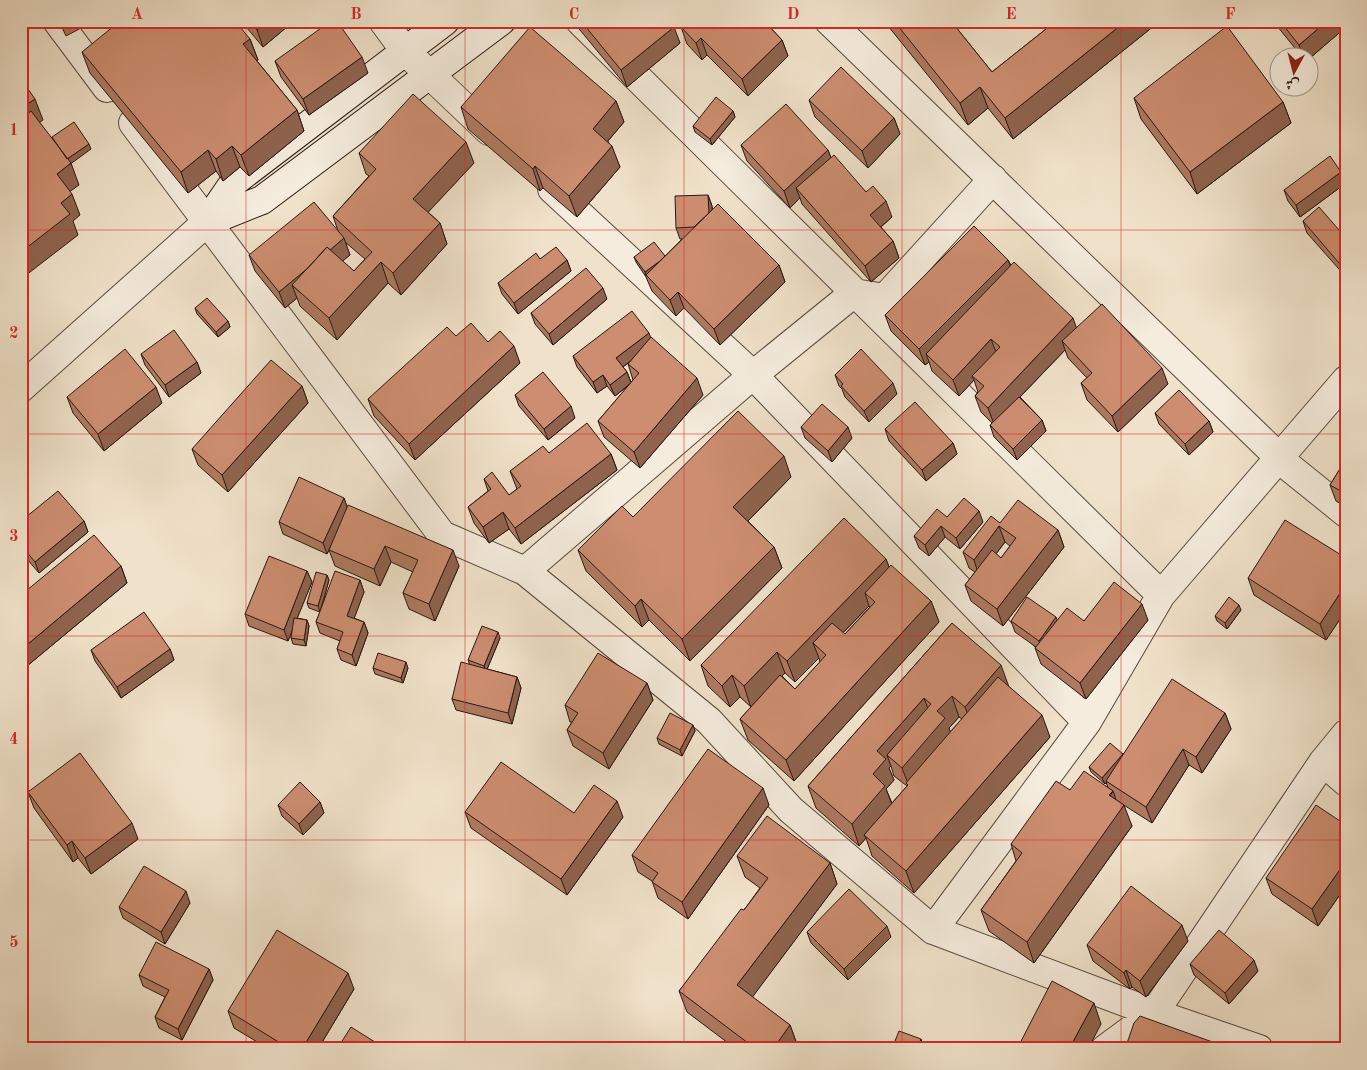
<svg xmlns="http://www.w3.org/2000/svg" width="1367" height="1070" viewBox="0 0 1367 1070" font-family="'Old Standard TT',Amiri,serif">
<rect width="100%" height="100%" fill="#f0e2ca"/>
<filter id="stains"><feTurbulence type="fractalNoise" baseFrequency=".004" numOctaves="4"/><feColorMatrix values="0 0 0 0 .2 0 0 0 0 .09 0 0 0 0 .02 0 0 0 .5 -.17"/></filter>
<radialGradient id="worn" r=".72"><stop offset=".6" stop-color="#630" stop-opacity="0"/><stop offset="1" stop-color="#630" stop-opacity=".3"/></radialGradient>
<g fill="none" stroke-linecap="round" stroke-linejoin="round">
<defs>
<path id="minor" d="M57 21 107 88
M383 21 405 51 489 131
M580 21 1161 595
M829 21 1289 467 1346 513
M133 123 442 535 525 571 753 375 854 293 885 298 993 179
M552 189 753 375 1087 722
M21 388 207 222
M525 571 709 721 791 810 933 930
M1323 762 1346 782
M1105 1049 1154 1013 1323 762 1346 734
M1259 1049 1154 1013 933 930 1087 722 1161 595 1346 380"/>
<path id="secondary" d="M207 222 262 200 501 21
M207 222 235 181 445 21"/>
</defs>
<use href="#minor" stroke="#584a41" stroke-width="30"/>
<use href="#secondary" stroke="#261813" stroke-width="30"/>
<use href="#minor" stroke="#f5ecdd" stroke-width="28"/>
<use href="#secondary" stroke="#f5ecdd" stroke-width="28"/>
</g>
<path fill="#af7960" stroke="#261813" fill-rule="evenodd" d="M59 21H94L66 36Z
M241 21H294L263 47Z
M574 21H669L680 43 627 87 575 24Z
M680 21H764L782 40 788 56 748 96 707 55 702 60 687 44 681 27 684 25Z
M884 21H951L992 72 1056 21H1160L1013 139 988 108 968 125Z
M1273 21H1346V27L1310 58H1303Z
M250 39 258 60 257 61 297 110 304 131 249 176 240 167 223 181 216 171 188 193 90 73 82 52Z
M275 61 368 73 309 115 281 77Z
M1134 98 1283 102 1291 123 1197 194 1141 119Z
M809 100 894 118 900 134 868 168 815 117Z
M616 101 624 122 608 141 620 167 577 217 543 188 540 191 468 129 461 107Z
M733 111 735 117 712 145 695 132 693 126Z
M741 145 828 150 831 158 892 217 881 227 893 241 899 258 871 282 802 204 800 198 790 208 747 161Z
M359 153 474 163 428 212 440 223 447 244 401 295 388 283 337 340 300 306 297 298 285 308 255 271 249 255 338 231 333 216 369 176 366 174ZM345 242 365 259 354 271 342 261 350 255Z
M1346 183 1300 217 1288 201 1284 190Z
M708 195 712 206V209L779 265 785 282 720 345 684 308 676 316 652 291 646 277 636 262 634 257 665 256 682 239H680L676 228Z
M1303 221 1346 238V277L1307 233Z
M540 259 567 260 571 271 518 314 502 294 498 283Z
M1008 260 1011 265 1077 328 1168 384 1118 432 1087 400 1081 383 1087 378 1068 358 1065 350 1020 397 1042 420 1046 431 1017 460 994 437 990 425 992 423 981 412 975 396 978 392 974 380 959 396 932 371 929 362 925 365 891 331 885 315Z
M607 299 553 345 535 324 531 313Z
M195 308 228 321 230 327 218 337 197 314Z
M456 336 488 342 520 363 415 460 374 416 368 399Z
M650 338 703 395 640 468 604 437 598 421 629 385 615 396 607 386 597 393 577 367 573 356ZM628 363V364L633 380 631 382 627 372 623 367Z
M141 354 197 362 201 373 169 397 145 365Z
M1346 369V383L1343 380 1341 375Z
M835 375 897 394 869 422 845 397 842 389 839 386Z
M302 386 308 403 228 492 198 465 192 449Z
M515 395 575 418 548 440 519 406Z
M67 397 162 403 104 451 73 413Z
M1155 413 1209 421 1213 432 1189 455 1159 424Z
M801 427 852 438 832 462 805 438Z
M885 429 953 443 957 454 926 481 889 441Z
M549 453 611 454 617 470 521 544 509 529 489 543 474 523 468 507 488 491 484 479 509 495 517 489 510 471Z
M1346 459V507L1336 501 1330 485Z
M791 477 748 521 774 547 782 568 690 661 649 620 642 627 586 571 578 550 633 517Z
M344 498 347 507 459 566 435 621 409 609 403 593 413 572 391 562 380 586 335 566 329 550 331 545 327 554 283 534 279 522Z
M947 517 983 522 960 549 945 537 929 556 919 548 914 536Z
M21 521H84L88 532 39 573 21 552Z
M1000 523 1058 530 1064 547 1003 626 971 601 965 585 975 572 969 568 963 552ZM1005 542 1010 546 1001 558 996 554Z
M1346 558V610L1326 640 1254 595 1248 578Z
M886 559 889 567 931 601 939 622 794 781 748 740 740 719 751 707 740 697 730 707 708 686 701 665ZM869 606 870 607 845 634 843 633ZM819 658 820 662 795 689 782 676 785 673 795 682Z
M121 566 127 583 27 666 21 658V595Z
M307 571 312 582 297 618 307 620 309 626 306 646 293 644 291 638 292 631 288 641 249 626 245 614Z
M327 575 329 580 321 609 360 580 364 592 354 618 364 622 368 633 356 666 341 660 337 649 340 641 320 633 316 622 320 612 309 608 307 603Z
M1241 610 1227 629 1217 621 1215 616Z
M1148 620 1086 699 1041 664 1035 648 1036 647 1015 632 1011 621Z
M952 623 1009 687 1050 737 914 893 872 856 866 838 859 846 816 808 808 786ZM959 717 962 719 950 732 949 728ZM891 766 894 776 907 786 892 803 886 789 894 780 889 768Z
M500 638 487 669 517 677 521 688 512 724 456 710 452 699 470 665 468 660Z
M170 649 174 660 121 698 95 661 91 650Z
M373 668H408L403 683 375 674Z
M647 683 653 700 609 769 573 746 567 730 572 722H570L565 705Z
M1225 713 1231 729 1202 773 1189 765 1152 823 1119 802 1132 826 1034 963 989 931 981 910 1016 861 1011 844 1070 790 1108 788 1106 782 1105 784 1091 772 1089 767 1123 754Z
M693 725 695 731 682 756 659 744 657 738Z
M28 792 138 839 91 874 78 858 73 862 34 808Z
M320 802 324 813 303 835 282 816 278 805Z
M769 805 688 919 658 898 652 881 638 872 632 855Z
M465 812 574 813 623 817 567 895 471 828Z
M1346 825V886L1318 926 1272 894 1266 878Z
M737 856 830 863 837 884 752 997 790 1025 798 1047 797 1049H736L687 1012 679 991 744 910 760 888 745 877Z
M190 903 165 944 123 918 119 907Z
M807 932 891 937 848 980 811 943Z
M1188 941 1146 997 1132 987 1130 989 1093 961 1087 945Z
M1190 964 1258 971 1229 1004 1194 975Z
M209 969 213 980 182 1040 159 1028 155 1017 165 997 143 986 139 975Z
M354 989 318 1049H269L234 1028 228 1011Z"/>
<path fill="#8f634e" stroke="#261813" d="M268 21H294L263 47 257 30Z
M1126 21H1160L1013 139 1005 118Z
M1327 21H1346V27L1310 58H1304L1299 45Z
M674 27 680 43 627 87 621 70Z
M701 38 707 55 702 60 696 43Z
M250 39 258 60 251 66 243 44Z
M782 40 788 56 748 96 742 79Z
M362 57 368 73 309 115 303 99Z
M980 87 988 108 968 125 960 103Z
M35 99 43 120 21 135V108Z
M616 101 624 122 600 150 593 129Z
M1283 102 1291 123 1197 194 1190 172Z
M297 110 304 131 249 176 241 155Z
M733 111 735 117 712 145 710 139Z
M894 118 900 134 868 168 862 151Z
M466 142 474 163 421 220 413 199Z
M89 144 91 149 69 165 67 159Z
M232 146 240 167 223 181 216 159Z
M612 146 620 167 577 217 569 196Z
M208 150 216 171 188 193 181 172Z
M828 150 834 166 796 188 800 198 790 208 784 191Z
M71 163 79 185 65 195 57 174Z
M535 166 543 188 540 191 533 169Z
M1341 172 1346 183 1300 217 1296 205Z
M72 194 80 215 73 221 78 235 21 279V252L61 203Z
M708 195 712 206 713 231 706 238Z
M886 201 892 217 876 231 870 215Z
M440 223 447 244 401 295 393 273Z
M344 238 350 255 302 294 292 285 297 298 285 308 279 292Z
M893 241 899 258 871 282 865 266Z
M665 257 646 276 645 272Z
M567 260 571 271 518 314 514 303Z
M1008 260 1014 276 926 354 929 362 925 365 919 349Z
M381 262 388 283 337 340 329 318Z
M779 265 785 282 720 345 714 329Z
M603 288 607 299 553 345 549 334Z
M678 292 684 308 676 316 670 300Z
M1073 318 1079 335 1062 341 1065 350 994 424 988 408Z
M228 321 230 327 218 337 216 332Z
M649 333 653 344 620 369 616 358Z
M991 339 997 355 972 376 974 380 959 396 953 380Z
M514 346 520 363 415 460 409 444Z
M197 362 201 373 169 397 165 385Z
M1162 368 1168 384 1118 432 1112 416Z
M627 372 631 383 615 396 610 385Z
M603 375 607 386 597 393 593 382Z
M697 378 703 395 640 468 634 452Z
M893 383 897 394 869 422 864 411Z
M302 386 308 403 228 492 222 475Z
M156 387 162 403 104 451 98 434Z
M571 406 575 418 548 440 544 429Z
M1042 420 1046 431 1017 460 1013 449Z
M1209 421 1213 432 1189 455 1185 444Z
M848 427 852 438 832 462 828 451Z
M953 443 957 454 926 481 922 470Z
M611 454 617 470 521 544 515 528Z
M784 456 791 477 741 528 733 507Z
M344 498 348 509 327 554 323 543Z
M979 511 983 522 960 549 956 538Z
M503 512 509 529 489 543 483 527Z
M84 521 88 532 39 573 35 562Z
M941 526 945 537 929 556 925 545Z
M999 526 1005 542 979 576 974 560Z
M1058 530 1064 547 1003 626 997 609Z
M385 546 391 562 380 586 374 569Z
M774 547 782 568 690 661 682 639Z
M453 550 459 566 435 621 429 604Z
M886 559 894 580 865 593 869 606 824 652 813 643 819 658 795 682 787 661Z
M121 566 127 583 27 666 22 649Z
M307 571 312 582 288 641 284 630Z
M327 575 329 580 320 612 318 606Z
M360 580 364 592 351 627 347 616Z
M1346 584V610L1326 640 1320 624Z
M641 599 649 620 642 627 635 606Z
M931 601 939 622 794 781 786 760Z
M1142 604 1148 620 1086 699 1080 683Z
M1239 605 1241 610 1227 629 1225 623Z
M1056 617 1060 628 1043 652 1039 641Z
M307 620 309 626 306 646 304 640Z
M364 622 368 633 356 666 352 655Z
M498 632 500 638 486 672 484 666Z
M170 649 174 660 121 698 117 687Z
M777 652 785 673 751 708 744 686Z
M406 662 408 668 403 683 401 678Z
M1001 665 1009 687 973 728 965 707Z
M732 675 740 697 730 707 722 686Z
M517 677 521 688 512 724 508 713Z
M647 683 653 700 609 769 603 753Z
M952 696 959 717 949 728 953 740 910 789 902 768 937 711Z
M924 698 932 719 887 755 891 766 889 768 894 780 886 789 893 807 864 835 866 838 859 846 852 824 873 774 877 751Z
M1225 713 1231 729 1202 773 1196 757Z
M1042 715 1050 737 914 893 906 871Z
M693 725 695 731 682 756 680 750Z
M1183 749 1189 765 1152 823 1146 807Z
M1123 754 1125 760 1105 784 1102 778Z
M21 771 24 779 21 782Z
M763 788 769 805 688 919 682 902Z
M1113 791 1120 811 1124 805 1132 826 1034 963 1027 942Z
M617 801 623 817 567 895 561 879Z
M320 802 324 813 303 835 299 824Z
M132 823 138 839 91 874 85 858Z
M72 841 78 858 73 862 67 845Z
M1346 861V886L1318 926 1312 909Z
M830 863 837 884 745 1007 737 985Z
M186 891 190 903 165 944 161 932Z
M1182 925 1188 941 1146 997 1140 981Z
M887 926 891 937 848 980 844 969Z
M1254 960 1258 971 1229 1004 1225 993Z
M209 969 213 980 182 1040 178 1029Z
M1126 970 1132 987 1130 989 1124 973Z
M348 973 354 989 318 1049H302Z
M1094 1003 1101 1024 1088 1049H1069Z
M790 1025 798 1047 797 1049H773Z
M921 1039 923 1045 922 1049H917Z"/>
<path fill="#cc8d70" stroke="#261813" d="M61 21H69L62 25Z
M120 21H235L250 39 243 44 297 110 241 155 232 146 216 159 208 150 181 172 82 52Z
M249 21H268L257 30Z
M331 21H337L362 57 303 99 275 61Z
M581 21H669L674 27 621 70Z
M687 21H764L782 40 742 79 701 38 696 43 681 27Z
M894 21H951L992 72 1056 21H1126L1005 118 980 87 960 103Z
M1280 21H1327L1299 45Z
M1227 26 1283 102 1190 172 1134 98Z
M530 27 616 101 593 129 612 146 569 196 535 166 533 169 461 107Z
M841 67 894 118 862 151 809 100Z
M21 79 35 99 21 108Z
M413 94 466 142 413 199 440 223 393 273 381 262 329 318 292 285 327 247 354 271 372 252 333 216 376 169 359 153Z
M716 97 733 111 710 139 693 126Z
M786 104 828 150 784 191 741 145Z
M31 111 71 163 57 174 72 194 61 203 70 214 21 252V119Z
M74 122 89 144 67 159 52 137Z
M1346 150V158L1342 153Z
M834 155 866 192 873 186 886 201 870 215 893 241 865 266 796 188Z
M1330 156 1341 172 1296 205 1284 190Z
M708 195 709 213 694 227 676 228 675 196Z
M314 202 344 238 330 250 327 247 308 268 279 292 249 255Z
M718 204 779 265 714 329 678 292 670 300 646 275Z
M1319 207 1346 238V269L1345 270 1303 221Z
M974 226 1008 260 919 349 885 315Z
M654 242 665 256 660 261 645 272 634 257Z
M556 247 567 260 514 303 498 283 536 253 540 259Z
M1014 262 1073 318 988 408 975 396 984 386 972 376 1000 347 991 339 953 380 926 354Z
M586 268 603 288 549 334 531 313Z
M207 298 228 321 216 332 195 308Z
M1102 304 1162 368 1112 416 1081 383 1092 373 1062 341Z
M632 311 649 333 616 358 627 372 610 385 603 375 593 382 573 356Z
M471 323 488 342 500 331 514 346 409 444 368 399 447 327 456 336Z
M174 330 197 362 165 385 141 354Z
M651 337 697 378 634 452 598 421 639 373 628 364Z
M125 349 156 387 98 434 67 397Z
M861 349 893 383 864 411 841 386 843 384 835 375Z
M271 360 302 386 222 475 192 449Z
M1346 369V379L1341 375Z
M543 372 571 406 544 429 515 395Z
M1179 390 1209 421 1185 444 1155 413Z
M1019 397 1042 420 1013 449 990 425Z
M915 402 953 443 922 470 885 429Z
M822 404 848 427 828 451 801 427Z
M738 411 784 456 733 507 774 547 682 639 641 599 635 606 578 550 622 506 633 517Z
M587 423 611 454 515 528 503 512 483 527 468 507 491 489 484 479 492 472 509 495 521 486 510 471 543 446 549 453Z
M1346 459V494L1330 485Z
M299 477 344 498 323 543 279 522Z
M58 491 84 521 35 562 21 545V521Z
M964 498 979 511 956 538 941 526 925 545 914 536 937 509 947 517Z
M1018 500 1058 530 997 609 965 585 992 550 1001 558 1016 538 999 526 974 560 963 552 991 516 1000 523Z
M348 505 453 550 429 604 403 593 418 560 385 546 374 569 329 550Z
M844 518 886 559 787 661 777 652 744 686 732 675 722 686 701 665Z
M1285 520 1346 558V584L1320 624 1248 578Z
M94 535 121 566 22 649 21 595Z
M269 556 307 571 284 630 245 614Z
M891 565 931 601 786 760 740 719 780 675 795 689 826 655 813 643 832 623 845 634 875 602 865 593Z
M335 571 360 580 347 616 364 622 352 655 337 649 343 632 316 622Z
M316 572 327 575 318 606 307 603Z
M1114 582 1142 604 1080 683 1035 648 1067 608 1084 621Z
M1027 597 1056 617 1039 641 1011 621Z
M1229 597 1239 605 1225 623 1215 616Z
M144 612 170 649 117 687 91 650Z
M294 618 307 620 304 640 291 638Z
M952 623 1001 665 965 707 952 696 937 711 945 718 902 768 887 755 931 704 924 698 877 751 886 759 873 774 885 786 852 824 808 786Z
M482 626 498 632 484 666 468 660Z
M378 653 406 662 401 678 373 668Z
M598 653 647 683 603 753 567 730 578 713 565 705Z
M461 662 517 677 508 713 452 699Z
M998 677 1042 715 906 871 864 835 908 785 906 783Z
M1172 679 1225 713 1196 757 1183 749 1146 807 1106 781Z
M670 713 693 725 680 750 657 738Z
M1110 743 1123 754 1102 778 1089 767Z
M708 749 763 788 682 902 652 882 658 873 632 855Z
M80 753 132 823 85 858 72 841 67 845 28 792Z
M501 762 574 813 594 785 617 801 561 879 465 812Z
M1084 771 1113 791 1109 795 1124 805 1027 942 981 910 1022 853 1011 844 1056 781 1070 790Z
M300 782 320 802 299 824 278 805Z
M1316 805 1346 825V861L1312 909 1266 878Z
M767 816 830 863 737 985 790 1025 773 1049H756L679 991 741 909 744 910 768 878 737 856Z
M144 866 186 891 161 932 119 907Z
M1131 886 1182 925 1140 981 1126 970 1124 973 1087 945Z
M849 889 887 926 844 969 807 932Z
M277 930 348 973 302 1049H290L228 1011Z
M1219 930 1254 960 1225 993 1190 964Z
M156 942 209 969 178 1029 155 1017 169 990 139 975Z
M1052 981 1094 1003 1069 1049H1017Z
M1140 1016 1232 1049H1125L1134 1023Z
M351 1027 386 1049H337Z
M899 1031 921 1039 917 1049H900L893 1046Z
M257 1043 264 1049H252Z
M706 1044 715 1049H703Z
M1115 1046 1122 1049H1113Z"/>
<path fill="none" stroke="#d62828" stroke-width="1" stroke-opacity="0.55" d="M246 21V1049M465 21V1049M684 21V1049M902 21V1049M1121 21V1049M21 230H1346M21 434H1346M21 636H1346M21 840H1346"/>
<rect width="1367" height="1070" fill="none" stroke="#f0e2ca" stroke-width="55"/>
<g transform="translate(1294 72) rotate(187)"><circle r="24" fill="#f5ecdd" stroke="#a2978c"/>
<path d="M0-4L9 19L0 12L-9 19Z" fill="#8f2418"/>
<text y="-8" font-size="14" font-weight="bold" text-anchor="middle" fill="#261813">ش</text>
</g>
<rect x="28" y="28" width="1312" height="1014" fill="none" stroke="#d62828" stroke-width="2"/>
<g font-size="16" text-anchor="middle" font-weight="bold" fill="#d62828">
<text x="137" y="19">A</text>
<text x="356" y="19">B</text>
<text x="574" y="19">C</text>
<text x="793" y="19">D</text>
<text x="1011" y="19">E</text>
<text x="1230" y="19">F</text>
<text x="14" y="135">1</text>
<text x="14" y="338">2</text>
<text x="14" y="541">3</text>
<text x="14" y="744">4</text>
<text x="14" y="947">5</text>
</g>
<rect width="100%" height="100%" filter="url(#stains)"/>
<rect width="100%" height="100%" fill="url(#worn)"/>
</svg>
